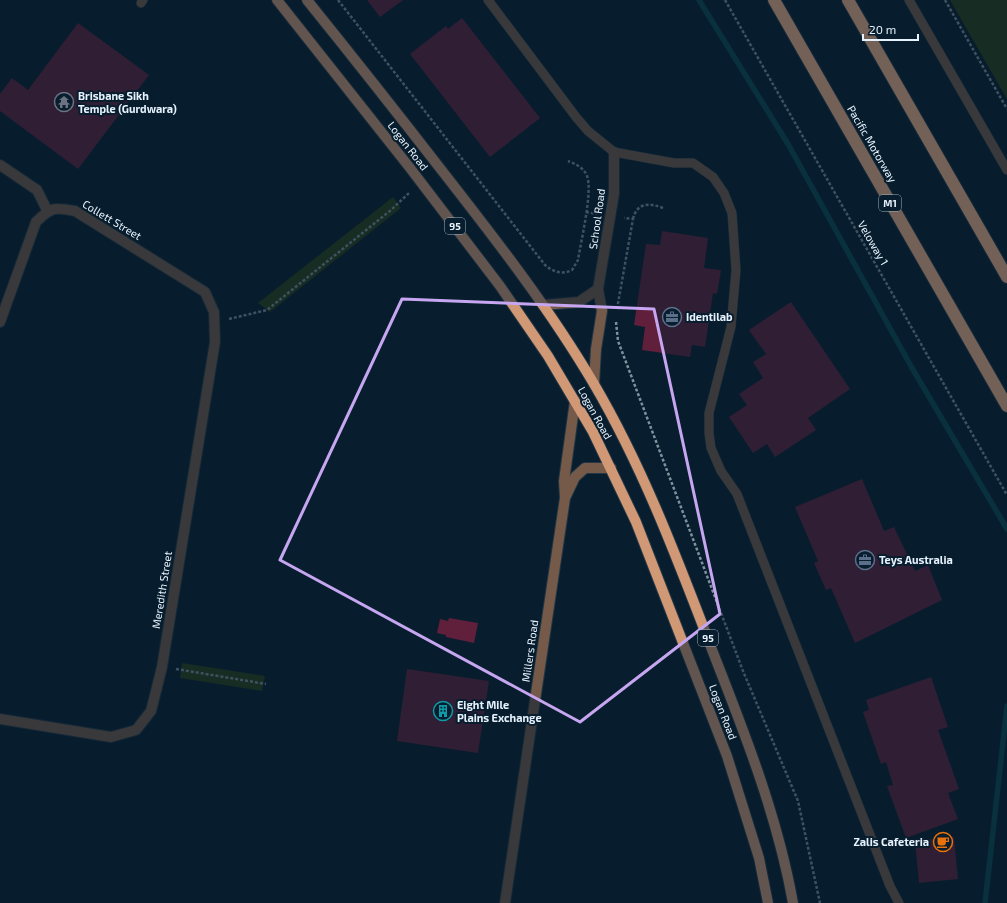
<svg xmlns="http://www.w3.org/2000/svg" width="1007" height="903" viewBox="0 0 1007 903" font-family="'Exo 2',sans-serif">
<rect width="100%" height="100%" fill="#081d2d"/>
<path fill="#2b3e14" d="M950 0H1007V99Z
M393 197 401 208 270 312 258 303Z
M182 663 265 676 262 691 180 678Z"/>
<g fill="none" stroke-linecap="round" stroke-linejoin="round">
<path stroke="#0c4751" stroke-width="5.5" d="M699 0 788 144 912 368 1007 529
M985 903 1007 706"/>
</g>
<path fill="#60203c" d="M367 0H403L380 17Z
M462 18 540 118 490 157 410 54 446 26 448 29Z
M78 23 149 75 78 169 0 111V94L12 78 28 90Z
M662 231 708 238 704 268 721 270 717 294 713 293 705 347 692 345 690 357 642 350 645 327 634 325 646 244 660 245Z
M791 302 850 389 808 418 816 430 775 457 767 444 753 453 729 417 747 405 739 394 763 378 753 362 766 354 749 330Z
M862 479 884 531 894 527 915 571 928 565 942 600 855 643 831 588 826 590 814 563 818 561 795 507Z
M449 618 478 623 474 643 446 637V635L437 633 440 619 448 621Z
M407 669 489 681 478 753 397 741Z
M931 677 948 727 938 730 959 789 948 793 958 819 906 838 887 786 893 785 886 762 881 764 863 712 869 710 866 700Z
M954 837 958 879 919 883 915 841Z"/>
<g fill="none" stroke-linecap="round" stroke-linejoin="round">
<defs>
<path id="service" d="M488 0 576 117 588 131 614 152 674 163H693L713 177 724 193 732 213 736 270 731 327 709 413V433L711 448 721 471 737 494 890 886 899 903
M909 0 1007 170
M141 3 143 0"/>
<path id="minor" d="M0 165 37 190 47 210
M543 305 579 302 598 289
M0 322 36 222C51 207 54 207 75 211L205 292 214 312 215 342 162 667 151 711 136 730 111 737 0 719
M594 384 596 349 602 311 598 289 614 194V152"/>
<path id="tertiary" d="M565 498 575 477 585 468H611
M505 903 565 498 564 481 575 401"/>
<path id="primary" d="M277 0 410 168 500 286 548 356 593 432 636 522 727 756 759 858 768 903
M307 0C353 57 398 114 443 172 496 240 550 309 594 384 645 471 680 566 716 660 747 739 778 819 793 903"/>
<path id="motorway" d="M774 0 1007 406
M848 0 1007 277"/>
</defs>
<use href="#service" stroke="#233746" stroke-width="10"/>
<use href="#minor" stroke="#233746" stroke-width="12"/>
<use href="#tertiary" stroke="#233746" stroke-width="12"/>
<use href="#primary" stroke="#233746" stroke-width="12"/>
<use href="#motorway" stroke="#233746" stroke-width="14"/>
<path stroke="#80919e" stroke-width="2.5" stroke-dasharray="3 2" stroke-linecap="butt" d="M338 0 545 265C553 272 562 275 572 270L578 260C581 241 593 191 587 176 584 168 576 164 568 161
M725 0 1007 495
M945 0 1007 109
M586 212 597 214
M633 219C637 202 650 203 663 208
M617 309 633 219 624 218
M229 319 267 310 391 210 410 192
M616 322 618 341 743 671 798 801 820 903
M176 669 266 684"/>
<use href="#service" stroke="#755a49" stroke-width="9"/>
<use href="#minor" stroke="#755a49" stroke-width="10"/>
<use href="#tertiary" stroke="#755a49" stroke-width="10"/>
<use href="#primary" stroke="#d19875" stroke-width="10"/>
<use href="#motorway" stroke="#f6b187" stroke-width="12"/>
</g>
<path d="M0 0H1007V903H0ZM402 299 654 309 720 614 580 722 280 560Z" fill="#081d2d" fill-opacity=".55" fill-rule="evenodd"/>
<path fill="none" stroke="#c6a6f0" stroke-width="3" stroke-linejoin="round" d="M402 299 654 309 720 614 580 722 280 560Z"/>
<defs>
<symbol id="temple-ring" viewBox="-11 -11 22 22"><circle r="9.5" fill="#081d2d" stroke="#6b7280" stroke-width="1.5"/><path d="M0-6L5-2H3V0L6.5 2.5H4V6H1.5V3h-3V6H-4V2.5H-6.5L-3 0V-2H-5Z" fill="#6b7280"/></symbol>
<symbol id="office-ring" viewBox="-11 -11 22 22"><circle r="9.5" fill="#081d2d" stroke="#5c6f8a" stroke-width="1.5"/><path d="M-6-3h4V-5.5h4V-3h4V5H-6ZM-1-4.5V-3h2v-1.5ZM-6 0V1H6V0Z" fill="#5c6f8a"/></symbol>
<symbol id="building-ring" viewBox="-11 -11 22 22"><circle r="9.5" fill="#081d2d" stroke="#0f9aa8" stroke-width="1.5"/><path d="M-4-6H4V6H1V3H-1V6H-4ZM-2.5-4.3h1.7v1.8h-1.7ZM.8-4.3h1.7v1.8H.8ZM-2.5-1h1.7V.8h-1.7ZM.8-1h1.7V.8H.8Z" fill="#0f9aa8"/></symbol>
<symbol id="cafe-ring" viewBox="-11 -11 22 22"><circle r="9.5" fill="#081d2d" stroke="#e8710a" stroke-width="1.5"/><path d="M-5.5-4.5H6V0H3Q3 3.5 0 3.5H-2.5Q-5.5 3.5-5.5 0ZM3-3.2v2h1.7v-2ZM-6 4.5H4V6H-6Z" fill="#e8710a"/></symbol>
</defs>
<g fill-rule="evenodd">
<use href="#temple-ring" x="53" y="91" width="22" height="22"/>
<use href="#office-ring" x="661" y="306" width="22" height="22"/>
<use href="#office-ring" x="854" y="549" width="22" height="22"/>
<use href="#building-ring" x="432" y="700" width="22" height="22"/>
<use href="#cafe-ring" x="932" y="831" width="22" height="22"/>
</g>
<g text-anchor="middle" stroke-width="4" stroke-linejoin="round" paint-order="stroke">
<g fill="#081d2d" stroke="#a3b3bf" stroke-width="1">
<rect x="879" y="195" width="22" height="16" rx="3"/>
<rect x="445" y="218" width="20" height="16" rx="3"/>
<rect x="698" y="630" width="20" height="16" rx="3"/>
</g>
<g font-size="10" font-weight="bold" fill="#e6f3fe">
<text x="890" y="207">M1</text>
<text x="455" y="230">95</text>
<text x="708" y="642">95</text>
</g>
<g font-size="11" font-weight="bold" fill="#e6f3fe" stroke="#081d2d" text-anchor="start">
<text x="78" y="100">Brisbane Sikh<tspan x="78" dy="13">Temple (Gurdwara)</tspan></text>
<text x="686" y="321">Identilab</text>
<text x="879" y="564">Teys Australia</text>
<text x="457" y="709">Eight Mile<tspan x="457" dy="13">Plains Exchange</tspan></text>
<text x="929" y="846" text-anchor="end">Zalis Cafeteria</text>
</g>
<g font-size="11" fill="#e6f3fe" stroke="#081d2d">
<text transform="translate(872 144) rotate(60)" y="4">Pacific Motorway</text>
<text transform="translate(408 146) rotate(52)" y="4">Logan Road</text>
<text transform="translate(597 219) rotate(-82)" y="4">School Road</text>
<text transform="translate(112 220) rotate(31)" y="4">Collett Street</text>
<text transform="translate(873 243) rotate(60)" y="4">Veloway 1</text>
<text transform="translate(595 413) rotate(61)" y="4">Logan Road</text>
<text transform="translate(162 590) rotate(-81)" y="4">Meredith Street</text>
<text transform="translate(530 651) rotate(-82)" y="4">Millers Road</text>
<text transform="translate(723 712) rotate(69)" y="4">Logan Road</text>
</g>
</g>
<path d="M863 34v6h55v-6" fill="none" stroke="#e6f3fe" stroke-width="2"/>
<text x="869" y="34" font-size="12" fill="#e6f3fe" stroke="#081d2d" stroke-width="3" paint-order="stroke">20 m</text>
</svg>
